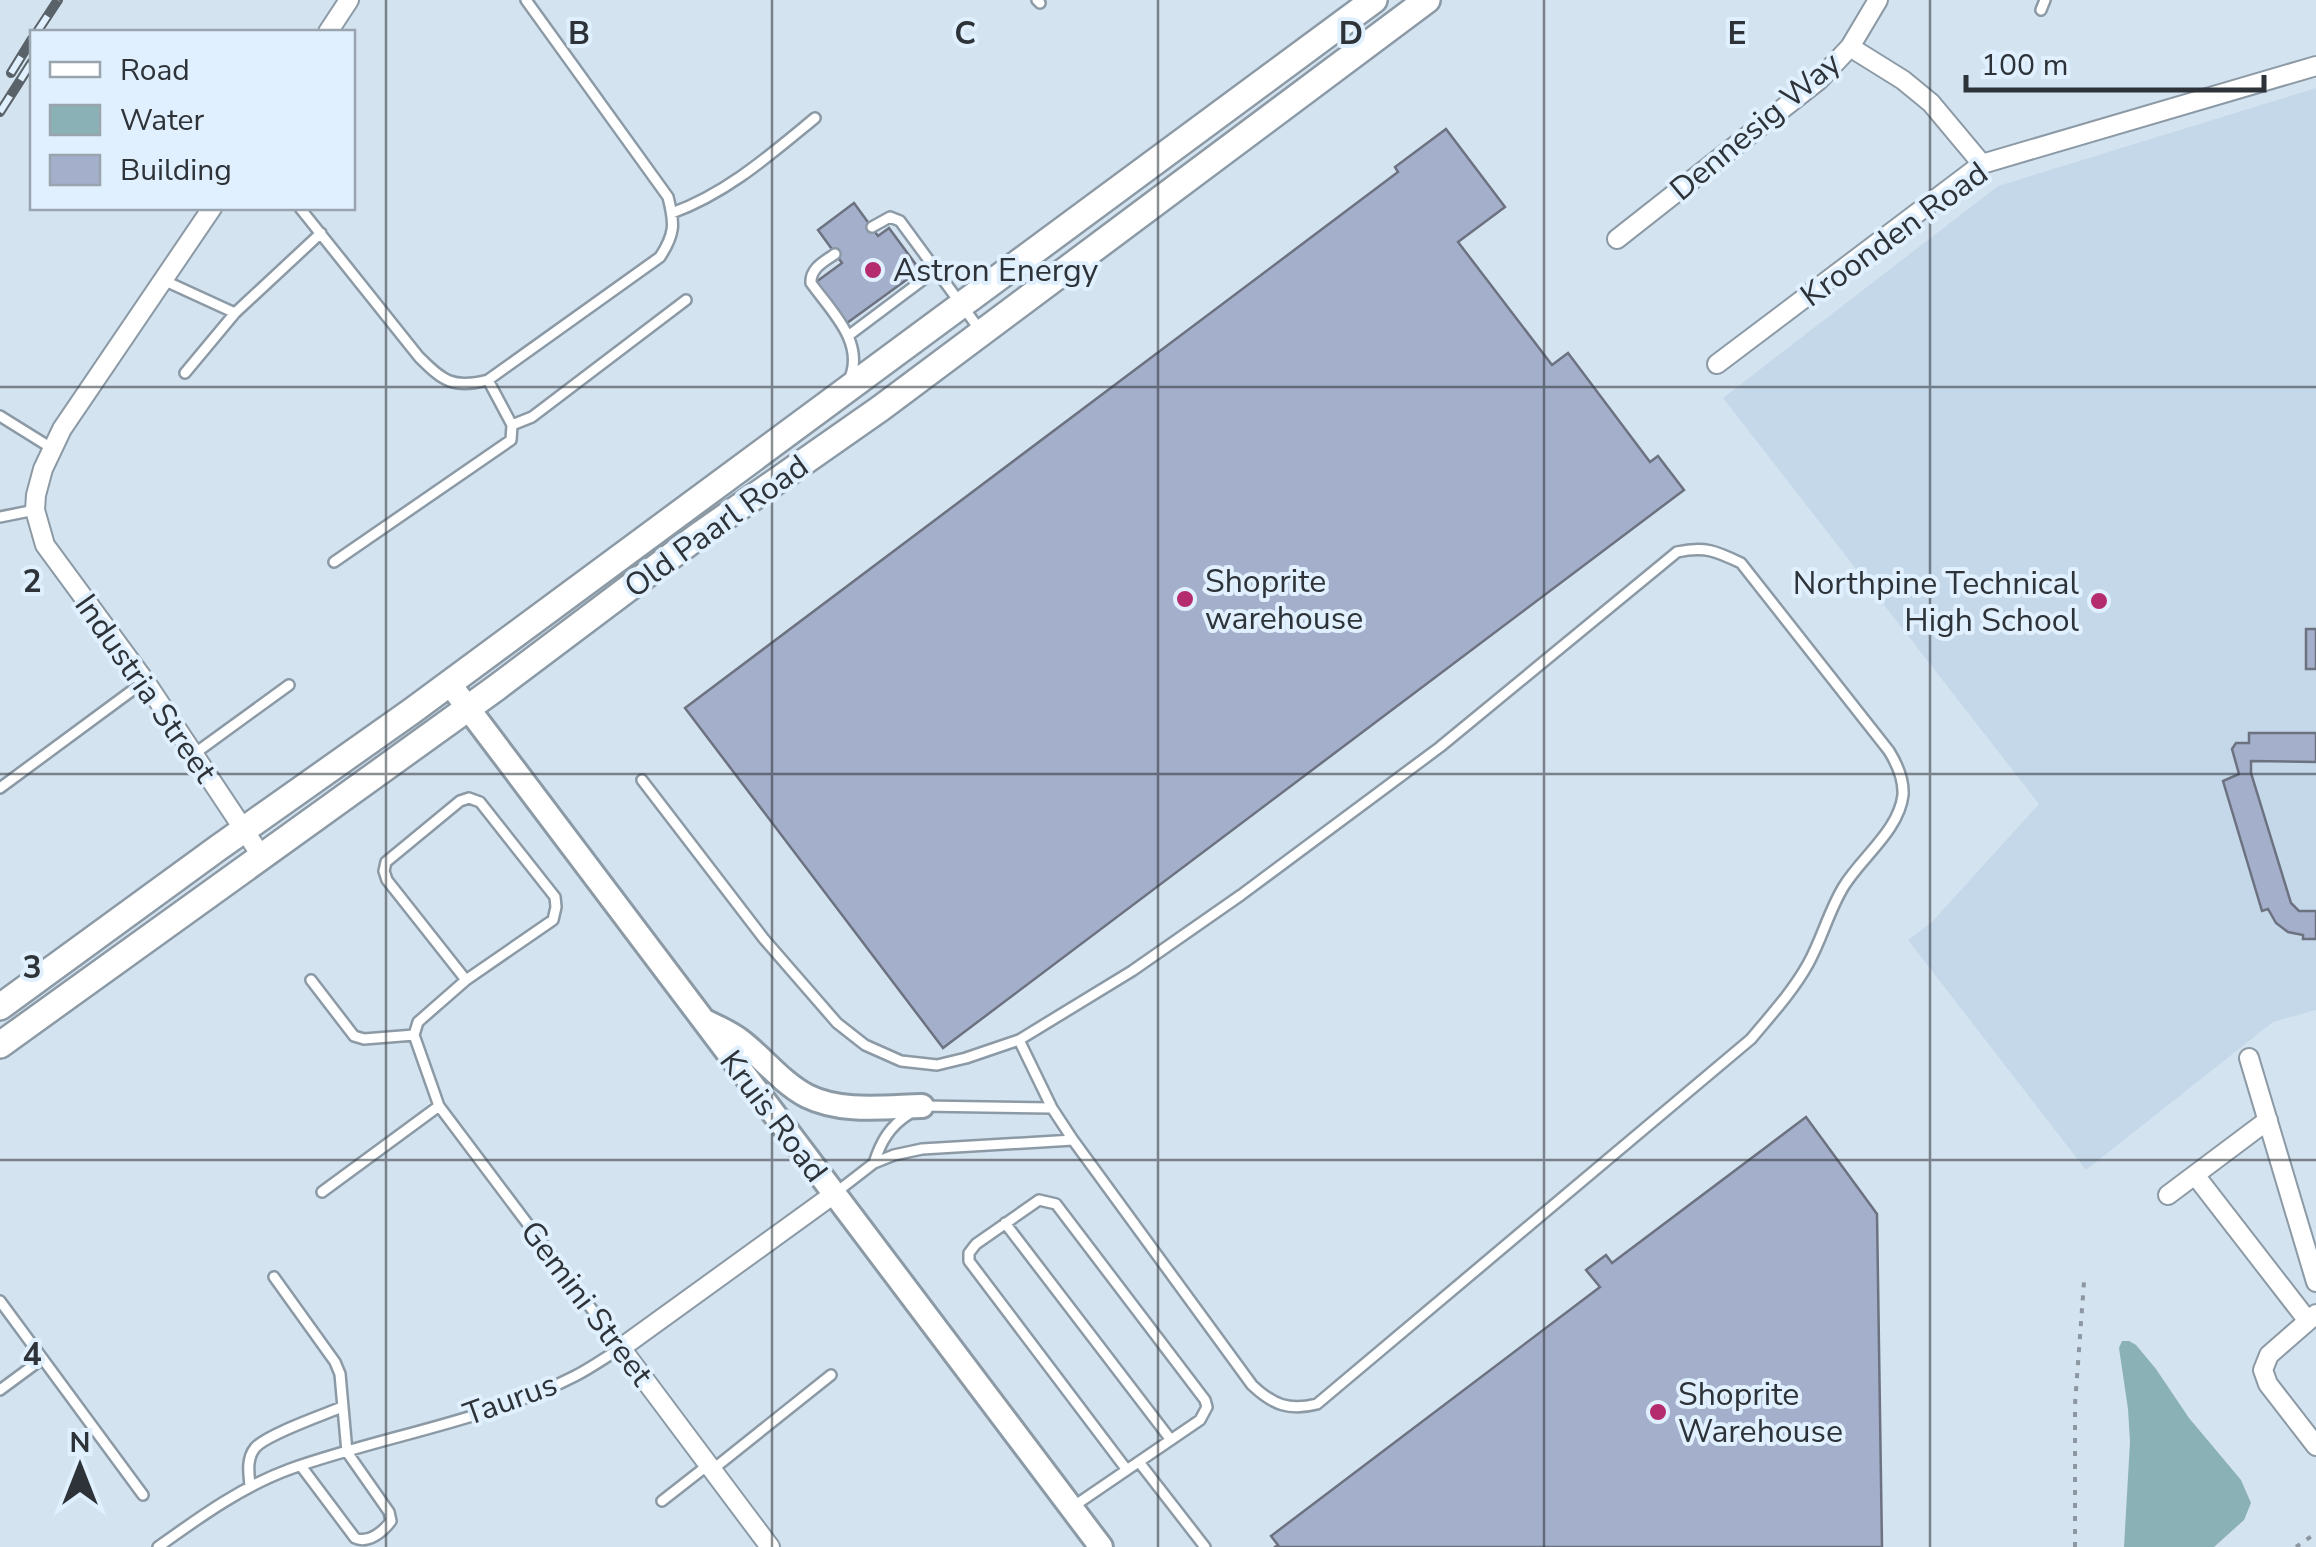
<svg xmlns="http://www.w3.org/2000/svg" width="2316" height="1547" viewBox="0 0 2316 1547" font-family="'Nunito Sans',sans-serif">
<rect width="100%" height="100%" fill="#d4e3f0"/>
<path fill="#c4d8ea" d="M2316 88V1010L2273 1022 2086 1170 1908 940 1931 923 2039 804 1723 398 1998 186Z"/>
<path fill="#8ab1b5" d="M2122 1341H2129L2136 1345 2156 1369 2189 1418 2241 1480 2251 1503 2244 1520 2214 1547H2124L2130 1442 2128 1409 2119 1348Z"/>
<path fill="#a4afcb" stroke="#6c7280" stroke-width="2.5" d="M1446 129 1505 207 1458 242 1552 365 1568 353 1650 462 1658 456 1684 490 943 1048 685 708 1398 172 1395 167Z
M854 203 878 236 889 228 920 270 847 323 816 282 842 263 818 230Z
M2306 629H2316V669H2306Z
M2249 733H2316V762L2251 761V773L2291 903 2299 911H2316V939H2303V935L2288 932 2276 923 2268 909 2262 911 2223 781 2239 774 2232 749 2236 743H2249Z
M1806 1117 1877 1214 1882 1547H1275L1278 1545 1271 1536 1600 1287 1586 1270 1606 1255 1612 1263Z"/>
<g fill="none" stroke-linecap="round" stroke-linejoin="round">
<defs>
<path id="service" d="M1037 0 1040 3
M2041 10 2045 0
M300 208 419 357C443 381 453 389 488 380L660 257C675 234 675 224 668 197L526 0
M672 213C727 193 770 155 815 118
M872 227 890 217 900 221 980 330
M835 254C825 261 810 268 811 283 831 311 866 343 849 380
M163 280 235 313 321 233
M848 336 936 270
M185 373 235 313
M0 416 53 449
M512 425 532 417 686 300
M0 517 35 510
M334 562 511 440 512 425 488 380
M194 754 289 685
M642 780 764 939 837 1023 865 1045 901 1061 937 1065 966 1058 1019 1040 1132 971 1241 895 1440 747 1677 552C1705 546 1716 551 1741 563L1889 751C1897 764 1904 779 1903 795 1899 830 1862 857 1844 886 1829 910 1822 939 1808 964 1793 991 1771 1015 1751 1039L1317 1404C1289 1411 1273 1405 1252 1385L1073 1140 1052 1108 1019 1040
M0 788 145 681
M311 980 354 1036 364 1039 414 1035
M922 1106 1052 1108
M874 1163C881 1141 890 1126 909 1114
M322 1192 439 1106
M834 1194 874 1163 894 1155 922 1149 1073 1140
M1005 1223 1171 1440
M274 1277 335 1362 340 1374 347 1452 389 1512 391 1521C383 1532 368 1544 355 1538L301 1466
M0 1301 143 1495
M0 1390 42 1359
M1139 1462 1205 1547
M712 1470 831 1375
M250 1486C249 1474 246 1459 255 1448 265 1435 323 1415 342 1407
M662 1501 708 1465
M1074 1506 1200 1420 1207 1407 1205 1400 1056 1204 1039 1200 976 1244 969 1253V1261L1127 1470
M158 1547C200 1517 241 1487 290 1469 383 1436 487 1421 575 1376 591 1368 606 1357 621 1348L439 1106 414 1035 418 1022 466 980 553 920 556 907 555 897 480 802 469 798 460 801 386 862 384 871 387 880 466 980"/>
<path id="minor" d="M328 32 349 0
M1850 47 1903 80 1931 103 1982 164
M212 208 62 429 43 469 36 495 35 510 45 545 145 681 262 857
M1617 239 1819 80 1850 47 1878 0
M1717 364 1982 164 2316 66
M2249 1058 2316 1282
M2195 1175 2308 1321
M2168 1195 2268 1120
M2316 1314 2269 1355 2263 1370 2268 1384 2316 1446
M770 1547 621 1348 834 1194"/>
<path id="tertiary" d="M449 683 1101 1547
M707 1022C719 1028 731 1033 741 1041 763 1058 782 1083 807 1096 841 1113 884 1107 922 1106"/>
<path id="secondary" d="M0 1007 218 848 412 711 1374 0
M0 1045 496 688 698 536 881 408 1427 0"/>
</defs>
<use href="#service" stroke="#8c9aa6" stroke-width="14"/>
<use href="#minor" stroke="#8c9aa6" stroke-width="22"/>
<use href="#tertiary" stroke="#8c9aa6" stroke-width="28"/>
<use href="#secondary" stroke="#8c9aa6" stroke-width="30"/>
<path stroke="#8c97a1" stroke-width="4" stroke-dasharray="5 8" stroke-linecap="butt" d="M2075 1547V1404L2084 1282
M2296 1547 2316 1533"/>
<use href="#service" stroke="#fff" stroke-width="9"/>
<use href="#minor" stroke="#fff" stroke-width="18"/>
<use href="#tertiary" stroke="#fff" stroke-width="22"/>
<use href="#secondary" stroke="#fff" stroke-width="25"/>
<defs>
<path id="rail" d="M37 32 58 0
M11 73 32 39
M0 112 32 62"/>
</defs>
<use href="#rail" stroke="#5a6269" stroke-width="10"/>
<use href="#rail" stroke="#e1f0fe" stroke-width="6" stroke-dasharray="19" stroke-linecap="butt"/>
</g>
<path fill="none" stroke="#2d3338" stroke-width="2.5" stroke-opacity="0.55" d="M386 0V1547M772 0V1547M1158 0V1547M1544 0V1547M1930 0V1547M0 387H2316M0 774H2316M0 1160H2316"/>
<g fill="#b42c6e" stroke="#e1f0fe" stroke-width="4">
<circle cx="873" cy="270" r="10"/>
<circle cx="1185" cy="599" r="10"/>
<circle cx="2099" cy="601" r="10"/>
<circle cx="1658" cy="1412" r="10"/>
</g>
<g text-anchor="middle" stroke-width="8" stroke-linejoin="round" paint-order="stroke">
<g font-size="32" fill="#2d3338" stroke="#e1f0fe">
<text transform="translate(1755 126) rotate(-40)" y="11">Dennesig Way</text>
<text transform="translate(1894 234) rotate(-36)" y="11">Kroonden Road</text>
<text transform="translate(716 526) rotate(-36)" y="11">Old Paarl Road</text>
<text transform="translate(146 688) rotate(55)" y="11">Industria Street</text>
<text transform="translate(774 1116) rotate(53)" y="11">Kruis Road</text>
<text transform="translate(587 1303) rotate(53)" y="11">Gemini Street</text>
<text transform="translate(510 1399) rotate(-20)" y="11">Taurus</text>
</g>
<g font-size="32" fill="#2d3338" stroke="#e1f0fe" text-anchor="start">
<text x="893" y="281">Astron Energy</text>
<text x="1205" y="592">Shoprite<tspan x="1205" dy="37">warehouse</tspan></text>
<text x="2079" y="594" text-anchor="end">Northpine Technical<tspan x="2079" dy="37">High School</tspan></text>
<text x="1678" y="1405">Shoprite<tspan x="1678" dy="37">Warehouse</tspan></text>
</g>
</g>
<g font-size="32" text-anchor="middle" font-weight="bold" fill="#2d3338" stroke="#e1f0fe" stroke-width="8" stroke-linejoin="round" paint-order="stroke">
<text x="579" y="44">B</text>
<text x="965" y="44">C</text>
<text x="1351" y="44">D</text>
<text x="1737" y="44">E</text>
<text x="32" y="592">2</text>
<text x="32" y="978">3</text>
<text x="32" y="1365">4</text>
</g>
<rect x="30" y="30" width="325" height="180" fill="#e1f0fe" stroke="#99a4af" stroke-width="2.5"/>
<rect x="50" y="62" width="50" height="15" fill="#ffffff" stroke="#99a4af" stroke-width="2.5"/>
<text x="120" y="80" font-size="30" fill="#2d3338">Road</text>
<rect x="50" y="105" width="50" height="30" fill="#8ab1b5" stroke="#99a4af" stroke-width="2.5"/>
<text x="120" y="130" font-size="30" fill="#2d3338">Water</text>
<rect x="50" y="155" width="50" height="30" fill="#a4afcb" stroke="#99a4af" stroke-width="2.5"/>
<text x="120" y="180" font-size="30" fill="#2d3338">Building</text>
<g transform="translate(80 1467)" stroke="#e1f0fe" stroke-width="8" paint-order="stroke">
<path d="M0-8L18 38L0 25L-18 38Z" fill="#2d3338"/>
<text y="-15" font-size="28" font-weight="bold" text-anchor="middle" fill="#2d3338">N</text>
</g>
<path d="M1966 75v15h298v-15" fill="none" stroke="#2d3338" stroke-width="5"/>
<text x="1981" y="75" font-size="30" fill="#2d3338" stroke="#e1f0fe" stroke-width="8" paint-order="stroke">100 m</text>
</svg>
